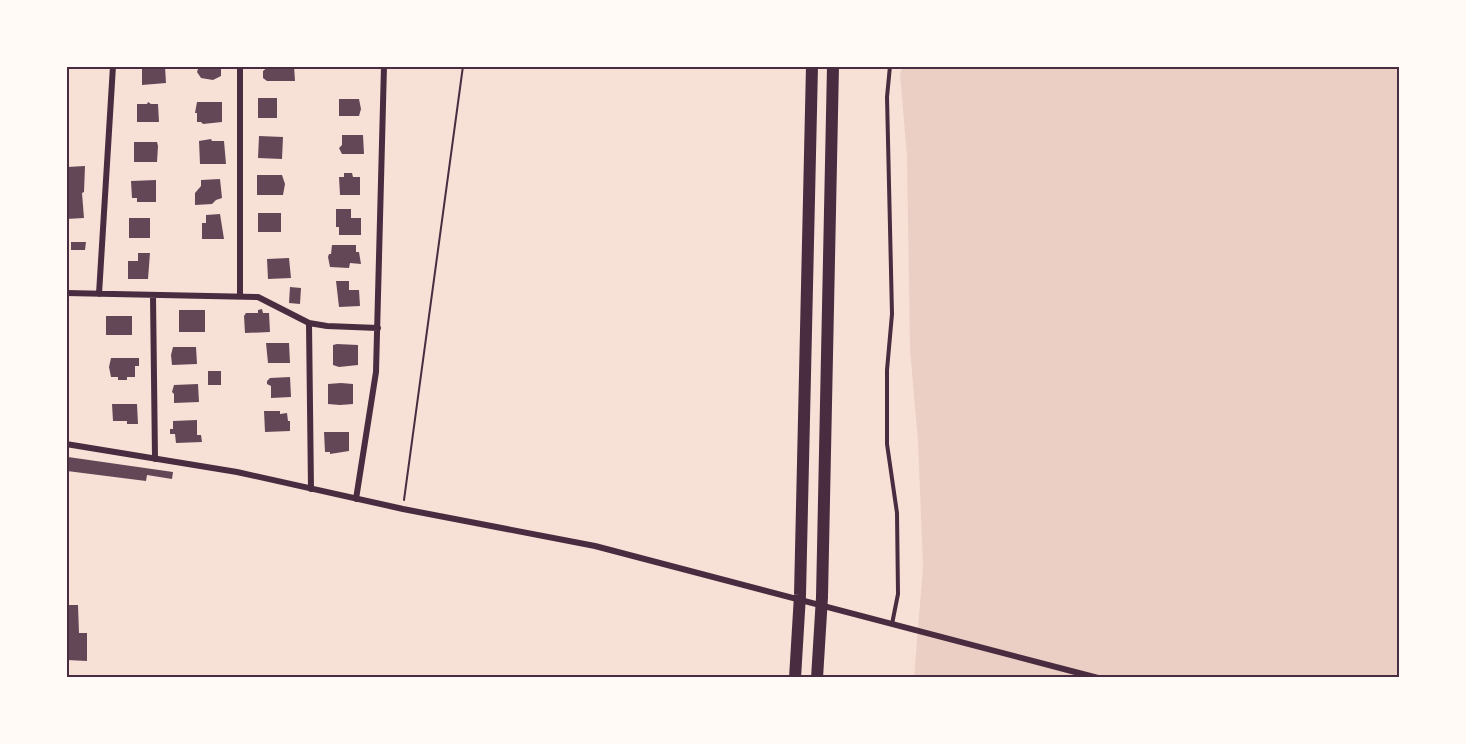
<svg xmlns="http://www.w3.org/2000/svg" width="1466" height="744" viewBox="0 0 1466 744" font-family="'Golos Text',sans-serif">
<rect width="100%" height="100%" fill="#f7e1d7"/>
<path fill="#ebcfc5" d="M903 66H1400V678H914L923 567 918 441 910 349 907 156 900 74Z"/>
<path fill="#644757" d="M142 66H165L166 83 142 85Z
M199 66H221V76L213 80 201 78 197 72Z
M269 66H294L295 81H267L263 78V71Z
M258 98H277V118H258Z
M339 99H359L361 109 359 116H339Z
M148 102 151 104H158L159 122H137V104H147Z
M197 102H222V122L203 124 201 122H197V113H195Z
M342 135H363L364 154H342L339 148 342 145Z
M259 136 283 137 282 159 258 158Z
M211 139 212 141H224L226 164H200L199 141Z
M134 142H157L158 146 157 162H134Z
M85 166 84 192 82 193 84 218 66 219 67 167Z
M344 173H352L353 177H360V195H340L339 177H344Z
M257 175H282L285 184 283 195H257Z
M220 179 222 198 216 200 212 204 195 205V193L201 186V180Z
M156 180V202H137V198H132L131 181Z
M336 209H351V218H361V235H339V227H336Z
M258 213H281V232H258Z
M220 214 224 239H202V223H206V215Z
M129 218H150V238H129Z
M71 242H86L85 250H71Z
M332 245H356V252H359L361 264 350 263 349 268 330 267 328 257 329 254H331Z
M138 253H150L148 279H128V261H138Z
M289 258 291 278 268 279 267 259Z
M336 281H349V290H359L360 306 339 307Z
M290 287 301 288 300 304 289 303Z
M262 309 263 313H269L270 332 245 333 244 316 246 313H258V310Z
M179 310H205V332H179Z
M106 316H132V335H106Z
M266 343H289L290 363H268Z
M337 344 358 345V365L339 367 333 365V345Z
M173 347H196L197 364 172 365 171 355Z
M111 358H139V366H135V377H127V380H118V377H111L109 367Z
M208 371H221V385H208Z
M290 377 291 397 271 398V386L267 384V381L270 378Z
M341 383 353 384V404L340 405 328 404V384Z
M198 384 199 402 174 403V394L172 392 174 385Z
M112 404H137L138 424H127V421H113Z
M264 411H280V414L287 413 288 421H290V431L265 432Z
M197 420V435H201L202 442 176 443 175 434H170V429H173V421Z
M324 432H349V451L330 454V452H325Z
M68 457 173 472 172 479 147 475 146 481 67 471Z
M66 605H78L79 633H87V661L67 660Z"/>
<g fill="none" stroke-linecap="round" stroke-linejoin="round">
<path stroke="#4a2c40" stroke-width="2" d="M404 500 463 66"/>
<path stroke="#4a2c40" stroke-width="4" d="M890 66 887 97 892 314 887 370V444L897 513 898 594 892 624"/>
<path stroke="#4a2c40" stroke-width="6" d="M66 293 258 297 309 323 327 326 378 328
M99 294 113 66
M153 296 155 459
M240 296V66
M309 323 311 489
M66 444 237 472 403 509 595 546 1098 678
M356 499 376 372 384 66"/>
<path stroke="#4a2c40" stroke-width="12" d="M795 678 800 595 812 66
M817 678 822 597 833 66"/>
</g>
<rect width="1466" height="744" fill="none" stroke="#fffaf5" stroke-width="135"/>
<rect x="68" y="68" width="1330" height="608" fill="none" stroke="#4a2c40" stroke-width="2"/>
</svg>
